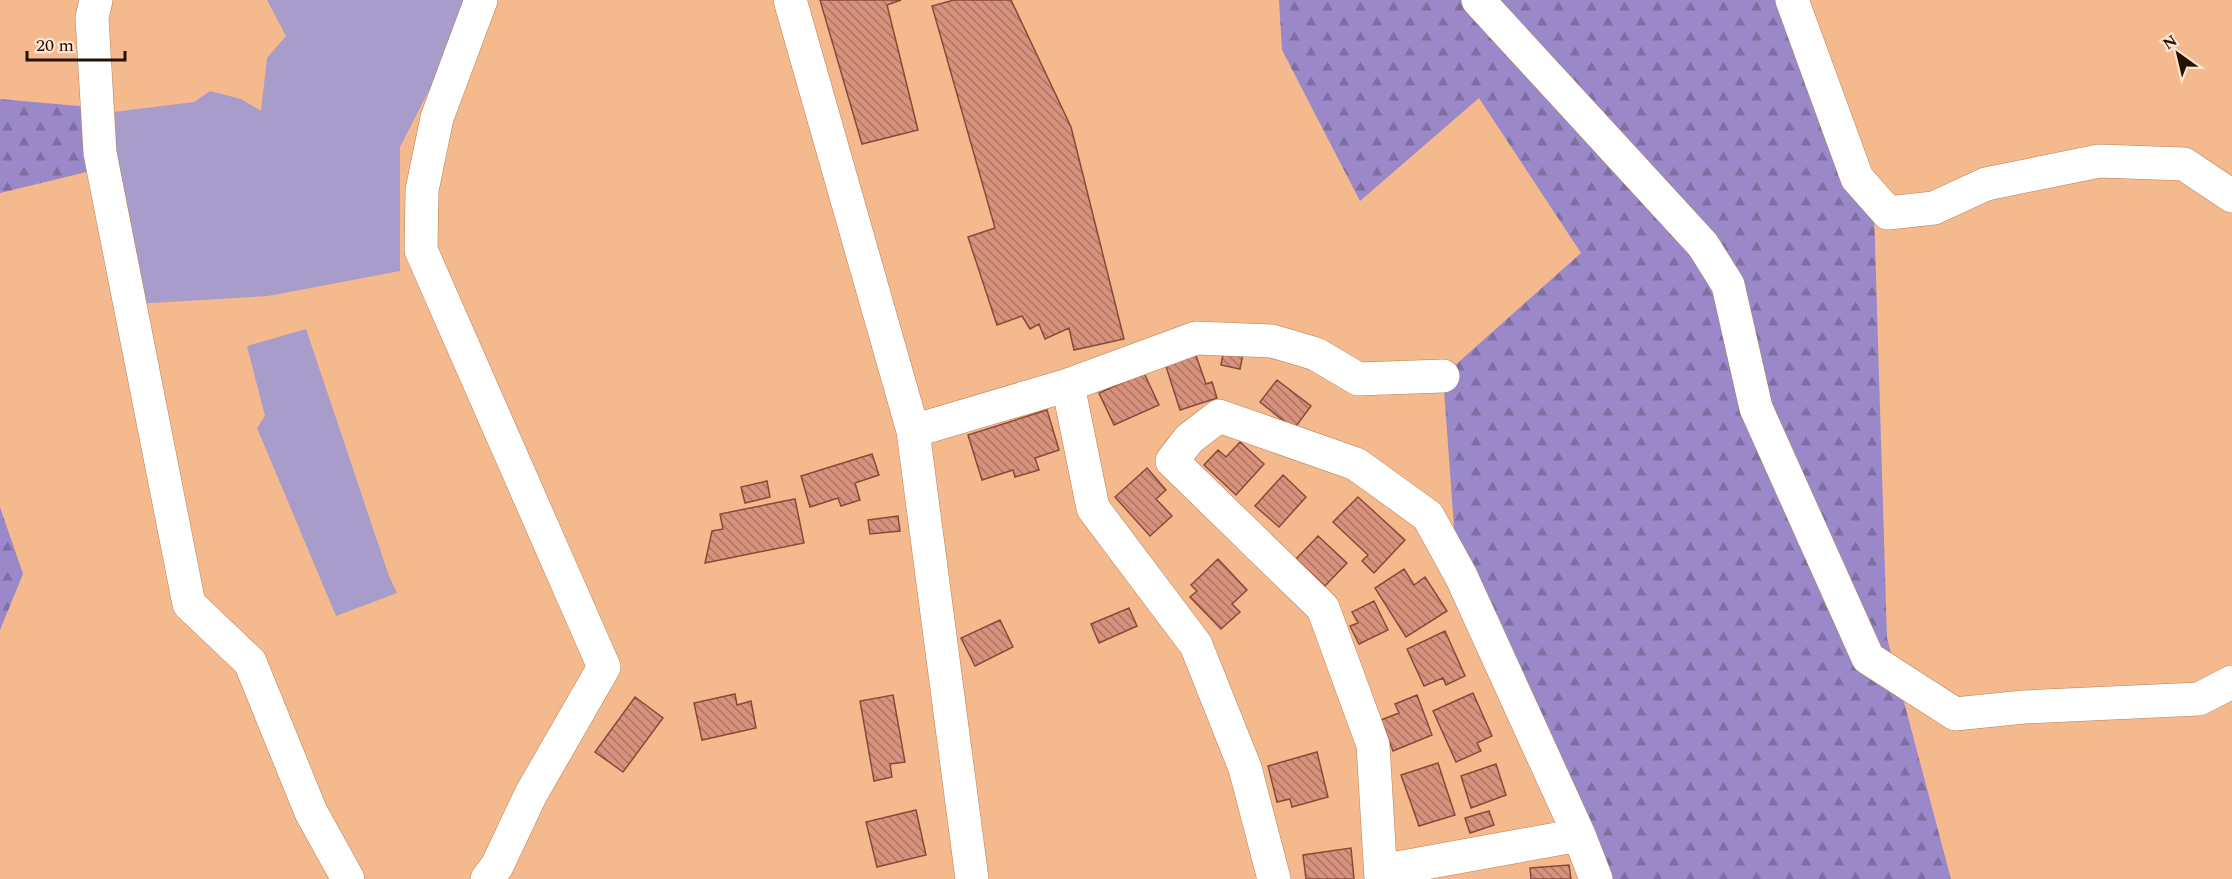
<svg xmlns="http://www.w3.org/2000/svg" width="2232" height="879" viewBox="0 0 2232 879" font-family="Spectral,serif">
<defs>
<pattern id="forest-firs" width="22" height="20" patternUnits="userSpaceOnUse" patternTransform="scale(1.5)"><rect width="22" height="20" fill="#9a88c9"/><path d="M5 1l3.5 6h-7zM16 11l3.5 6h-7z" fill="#7e6ea1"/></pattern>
<pattern id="building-back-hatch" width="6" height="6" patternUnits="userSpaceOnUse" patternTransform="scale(1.5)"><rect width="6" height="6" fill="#d7917d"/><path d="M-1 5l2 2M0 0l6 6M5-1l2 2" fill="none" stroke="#ae7564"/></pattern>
</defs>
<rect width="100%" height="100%" fill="#f5b98e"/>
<path fill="#a89ccb" d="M267 0H467L461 28 400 147V271L268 296 135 304 98 114 194 102 210 91 241 99 261 111 267 58 286 36Z
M306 329 389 576 397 593 336 616 257 428 265 416 247 346Z"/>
<path fill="url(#forest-firs)" d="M1279 0H1804L1874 211 1887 638 1951 879H1593L1466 578 1454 527 1443 376 1581 253 1479 98 1360 201 1282 50Z
M0 99 90 107 103 168 0 193Z
M0 507 23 574 0 630Z"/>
<path fill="url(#building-back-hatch)" stroke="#884a38" stroke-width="1.5" d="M820 0H901L887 5 918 130 862 144Z
M954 0H1011L1071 127 1124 339 1074 350 1069 328 1045 339 1039 324 1030 329 1022 316 997 325 968 237 995 228 932 6Z
M1224 349 1243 354 1240 369 1221 365Z
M1194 350 1206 384 1212 382 1217 398 1180 410 1164 360Z
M1144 373 1159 405 1114 425 1099 393Z
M1277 380 1311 406 1294 429 1260 402Z
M1047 410 1059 450 1035 458 1039 470 1015 477 1013 470 982 480 968 435Z
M1240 442 1264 464 1236 495 1204 465 1218 450 1226 457Z
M872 454 879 475 855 483 860 500 841 506 838 498 810 507 801 476Z
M1147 468 1166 490 1156 499 1172 516 1150 536 1115 497Z
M1283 475 1306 497 1279 527 1255 506Z
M767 481 770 497 745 503 741 487Z
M1358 497 1405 540 1374 573 1362 561 1368 555 1333 522Z
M795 499 804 543 705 563 712 531 723 529 720 514Z
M898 516 900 531 870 534 868 520Z
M1318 536 1347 563 1325 586 1296 559Z
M1218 559 1247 590 1232 604 1240 612 1221 629 1190 597 1197 591 1191 585Z
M1404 569 1414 585 1425 577 1447 611 1406 637 1375 588Z
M1374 601 1388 630 1359 644 1350 626 1358 623 1352 612Z
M1129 608 1137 626 1099 643 1091 624Z
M1000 620 1013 647 975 666 961 638Z
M1445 631 1465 676 1446 685 1443 678 1424 686 1407 649Z
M1473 693 1492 736 1477 743 1481 751 1456 762 1433 711Z
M735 694 737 705 751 701 756 728 702 740 694 703Z
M893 695 905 762 890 764 892 777 874 781 860 701Z
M1417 695 1432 735 1393 751 1381 720 1399 713 1395 704Z
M635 697 663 718 623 772 595 752Z
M1317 752 1328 797 1292 807 1290 799 1277 802 1268 766Z
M1438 763 1455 815 1419 826 1401 775Z
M1496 764 1506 795 1471 808 1461 776Z
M916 810 926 855 877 867 866 822Z
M1489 811 1494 825 1470 833 1465 818Z
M1351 848 1354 879H1306L1303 855Z
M1569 865 1571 879H1531L1530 868Z"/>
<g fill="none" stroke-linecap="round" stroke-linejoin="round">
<defs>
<path id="street" d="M96 0 92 18 100 153 189 604 250 662 311 812 348 879
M481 0 437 118 422 190 421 250 604 667 531 794 497 866 487 879
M790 0 913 431 972 879
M1478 0 1703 245 1728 285 1756 408 1868 658 1955 714 2024 707 2199 699 2232 682
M1792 0 1857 178 1888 213 1934 208 1986 184 2099 161 2184 164 2232 196
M1068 385 1093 508 1196 645 1245 768 1274 879
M913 431 1068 385 1196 338 1272 341 1316 354 1358 379 1443 376
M1381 871 1579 835
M1381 879 1373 745 1323 608 1172 461 1189 439 1219 416 1356 464 1428 516 1461 576 1579 835 1596 879"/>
</defs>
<use href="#street" stroke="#b87f56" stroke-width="34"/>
<use href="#street" stroke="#fff" stroke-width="33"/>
</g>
<g transform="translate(2178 54) rotate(326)" stroke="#fce3d2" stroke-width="4.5" paint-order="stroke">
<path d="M0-4.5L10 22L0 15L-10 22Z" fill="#271202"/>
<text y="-9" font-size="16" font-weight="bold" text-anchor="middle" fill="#271202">N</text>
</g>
<path d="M27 51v9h98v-9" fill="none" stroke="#271202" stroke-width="3"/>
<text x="36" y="51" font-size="18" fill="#271202" stroke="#fce3d2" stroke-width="4.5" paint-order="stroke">20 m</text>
</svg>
